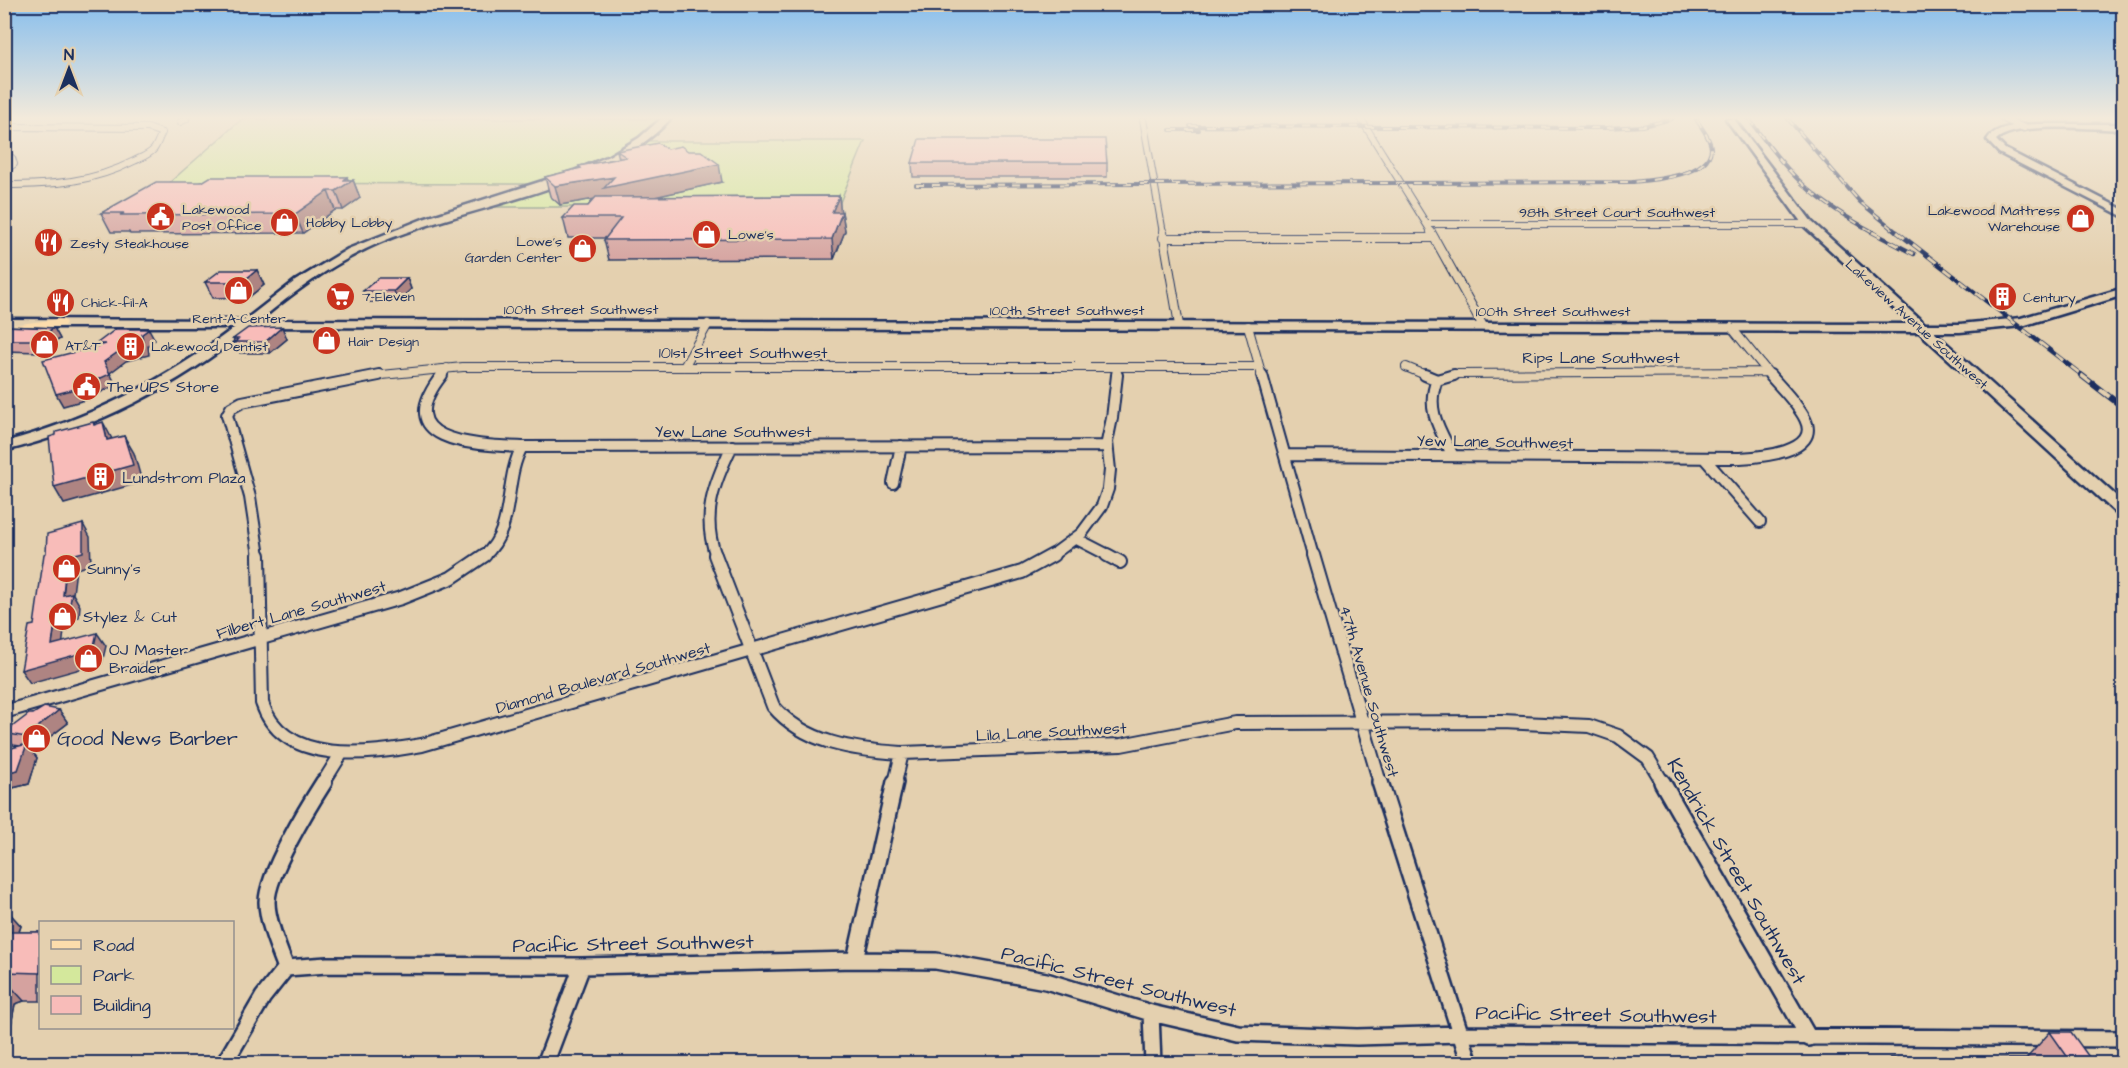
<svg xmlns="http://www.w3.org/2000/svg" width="2128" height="1068" viewBox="0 0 2128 1068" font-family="'Architects Daughter',sans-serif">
<rect width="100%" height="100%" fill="#e4d0af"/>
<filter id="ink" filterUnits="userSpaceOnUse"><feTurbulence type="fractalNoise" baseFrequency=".0167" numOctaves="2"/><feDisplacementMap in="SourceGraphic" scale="12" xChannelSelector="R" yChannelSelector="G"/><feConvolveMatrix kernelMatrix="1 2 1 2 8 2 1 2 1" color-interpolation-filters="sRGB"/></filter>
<g filter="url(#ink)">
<path fill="#d4e89c" stroke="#788c7d" stroke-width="1.5" d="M242 119H666L628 148 545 184 169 183Z
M649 141H865L838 207H487C542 191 601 172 649 141Z"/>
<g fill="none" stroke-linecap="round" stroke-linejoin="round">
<defs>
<path id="street-far4" d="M1143 119 1163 233
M1361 119 1432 233
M2004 119 2024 128
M180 122 186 119
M4 127 148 128 162 133C159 138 157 145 154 149 149 155 140 158 134 161 92 183 50 185 4 185
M4 156 12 158 14 164 4 171
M1427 224H1808"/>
<path id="street-far3" d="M1163 232 1179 325
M1431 232 1483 326
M1163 238H1434
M1248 326 1262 376
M1731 327 1771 376
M684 367 708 324
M1406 367 1428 376
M372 376 463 367H1258
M441 376 447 368
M1116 376 1117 368
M1449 376 1457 374 1766 372"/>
<path id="street-far2" d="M442 375C388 443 475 445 522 447L1107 446
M1262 375 1313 556
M1425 375 1437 380
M1286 455 1740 458C1758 457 1822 453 1805 419 1797 403 1781 388 1770 375
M1453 456C1440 430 1425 409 1437 380L1454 375
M1704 458 1760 522
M893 483 901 446
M1077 539 1110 556
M259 556 250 497 227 415 231 408 242 402 379 375
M484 556C516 529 503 481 522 447
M716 556C701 516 714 483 732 446
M1051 556 1082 533 1102 506 1108 489 1110 470 1107 442 1112 418 1117 375"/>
<path id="street-far1" d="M259 555 262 703C283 767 370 754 422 745L1022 572 1053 555
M715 555 773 706C805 744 855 750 902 753L1121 745 1235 723 1503 722 1589 726 1618 736 1648 758 1663 783
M1107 555 1120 562
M1313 555 1380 783
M4 712 401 598 451 578 485 555
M323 783 341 754
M895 783 902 753"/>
<path id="street" d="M1380 782 1470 1064
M1662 782 1809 1038
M855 960 895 782
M286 968 327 965 582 966 855 960 936 961 1046 981 1151 1013 1238 1033 1357 1037 1461 1034 2124 1039
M286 968C279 950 267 921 267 902 267 874 308 807 324 782
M1151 1013 1153 1064
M224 1064 263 997 286 968
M545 1064 582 966"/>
<path id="secondary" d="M661 119H670C610 187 474 205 391 238 342 257 300 287 260 320L1911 324 1804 226 1726 119H1734L1812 222 1925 324H1960L2021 318 2124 288V295L2022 326 1960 332H1934L2124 503V517L2118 515 1919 332 251 327C178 386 95 429 4 451V442C88 420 166 380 235 327H4V319L245 320 295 281 348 249 423 219 574 171 609 156 639 138Z
M2037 124H2124V130C2095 129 2016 121 1996 140L2005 149 2124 210V217L1999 153 1987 140C1995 125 2022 125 2037 124Z"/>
<path id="primary" d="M59 319 64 320 66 323 64 326 4 334V326Z"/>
</defs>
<use href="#street-far4" stroke="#1b2f5e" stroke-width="8"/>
<use href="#street-far3" stroke="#1b2f5e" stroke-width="10"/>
<use href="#street-far2" stroke="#1b2f5e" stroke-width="14"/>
<use href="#street-far1" stroke="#1b2f5e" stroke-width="16"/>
<use href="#street" stroke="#1b2f5e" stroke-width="20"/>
<use href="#secondary" stroke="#1b2f5e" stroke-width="5"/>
<use href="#primary" stroke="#1b2f5e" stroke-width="4"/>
<use href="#street-far4" stroke="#e4d0af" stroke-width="6"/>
<use href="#street-far3" stroke="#e4d0af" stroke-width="8"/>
<use href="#street-far2" stroke="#e4d0af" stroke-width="10"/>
<use href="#street-far1" stroke="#e4d0af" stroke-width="12"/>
<use href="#street" stroke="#e4d0af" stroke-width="15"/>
<use href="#secondary" fill="#e4d0af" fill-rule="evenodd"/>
<use href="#primary" fill="#fcdcac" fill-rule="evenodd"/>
<defs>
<path id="rail-far2" d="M1749 119C1789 176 1813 200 1875 233
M1788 119 1860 202 1898 233
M1190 126 1606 128 1643 126 1672 119
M1170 130H1199
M916 185 1632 182C1653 180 1709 176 1711 149 1711 139 1701 127 1696 119"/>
<path id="rail-far1" d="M1872 232 1914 254
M1897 232 2083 376"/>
<path id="rail" d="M2081 375 2124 408"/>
</defs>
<use href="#rail-far2" stroke="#1b2f5e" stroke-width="4"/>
<use href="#rail-far1" stroke="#1b2f5e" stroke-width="4.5"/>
<use href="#rail" stroke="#1b2f5e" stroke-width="6"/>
<use href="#rail-far2" stroke="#e4d0af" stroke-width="2" stroke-dasharray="8" stroke-linecap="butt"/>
<use href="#rail-far1" stroke="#e4d0af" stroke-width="3" stroke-dasharray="10" stroke-linecap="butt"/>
<use href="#rail" stroke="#e4d0af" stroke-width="4" stroke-dasharray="12" stroke-linecap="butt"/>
</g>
<path fill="#d5a29f" stroke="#1b2f5e" stroke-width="1.5" d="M667 149 722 182 653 197 839 196 840 212H842L845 231 834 259 609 260 604 240 606 238H568L563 218 588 206 594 199 560 205 550 196 545 177 580 169 579 166 619 158 617 151Z
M912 163H1107V177H913Z
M347 177 348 180H353L360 198 343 210H335L303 233 130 234 129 232H111L101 213 202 182Z
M257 270 264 285 249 297 213 298 205 282Z
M407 278 411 289 398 302H367L363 291Z
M4 326 54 328 60 339 40 352 4 351Z
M282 327 287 339 270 353H240L233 339Z
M59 710 68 723 42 743 40 750 30 748 37 758 29 784 4 790V750L20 746 13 745 4 732 33 714Z
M4 907 21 926 19 932H40V1001H24L15 1004 11 1025 4 1030Z
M2050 1032 2094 1064 1886 1063 1890 1058 2026 1059Z"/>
<path fill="#ae8482" stroke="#1b2f5e" stroke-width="1.5" d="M719 164 722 182 609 207 606 197 560 205 555 186 614 177Z
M347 177 349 183 353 180 360 198 343 210 336 191 344 180Z
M328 191 335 210 303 233 295 214Z
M839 196 841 215 832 212Z
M842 212 845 231 834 259 832 239Z
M257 270 264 285 249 297 242 282Z
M407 278 411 289 398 302 394 291Z
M282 327 287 339 270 353 265 342Z
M54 328 60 339 40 352 33 340Z
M149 329 155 340 148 345 149 355 126 361 110 373 116 385 85 400 63 406 56 394 104 362Z
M103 422 112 439 107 440Z
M124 436 134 453 142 482 64 504 54 487Z
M83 524 90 537 91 565 76 569 73 594 80 606 79 617 65 621 61 658 52 645 57 608 63 595 68 556Z
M97 633 106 646 102 663 30 683 21 670Z
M59 710 68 723 42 743 40 750 31 738 33 731Z
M27 744 37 758 29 784 4 790V773Z
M4 907 21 926 18 934 4 948Z
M4 979 24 1001 15 1004 11 1025 4 1030Z"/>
<path fill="#f8bcb9" stroke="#1b2f5e" stroke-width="1.5" d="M919 139H1105L1107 163H912Z
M658 143 667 149 681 146 688 151H701L719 164 604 188 614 177 555 186 545 177 581 168 579 166 626 157 617 151Z
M210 177H347L344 180H353L336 191H328L295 214 120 215 124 213H101L156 182H202Z
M839 196 832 212H842L832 239 604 240 621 218H563L574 206H588L596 197Z
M221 270H257L242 282H205Z
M378 278H407L394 291H363Z
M4 326 54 328 33 340H4Z
M282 327 265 342H235L238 339H233L248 328Z
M116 329H149L142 334 143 344 121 350 104 362 110 374 79 388 56 394 43 360 106 344H96Z
M93 422 94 425 103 422 107 440 124 436 133 465 54 487 49 437 56 435V432Z
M83 524V552L68 556 66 564 63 595 72 593 70 604 57 608 52 645 97 633 93 650 21 670 29 626 34 625 44 554 46 553 47 534Z
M44 707 59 710 33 731 31 738 4 733 29 714H33Z
M27 744 18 770 4 773V750Z
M4 932H40V973L4 972Z
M2050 1032H2071L2094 1064 1884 1063H1893L1890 1058 2069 1059Z"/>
</g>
<linearGradient id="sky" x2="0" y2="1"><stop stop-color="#87beed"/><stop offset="0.44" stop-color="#f3eadb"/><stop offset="1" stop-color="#f3eadb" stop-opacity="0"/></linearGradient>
<rect width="2128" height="268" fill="url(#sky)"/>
<defs>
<symbol id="civic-disc" viewBox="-11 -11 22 22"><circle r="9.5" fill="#c8321e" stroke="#e4d0af"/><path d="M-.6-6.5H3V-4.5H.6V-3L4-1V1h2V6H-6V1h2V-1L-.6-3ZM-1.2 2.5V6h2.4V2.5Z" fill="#fff"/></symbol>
<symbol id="shop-disc" viewBox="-11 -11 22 22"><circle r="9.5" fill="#c8321e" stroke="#e4d0af"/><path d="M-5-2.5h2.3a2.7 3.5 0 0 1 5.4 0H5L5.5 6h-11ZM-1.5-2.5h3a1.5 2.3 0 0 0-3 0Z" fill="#fff"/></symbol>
<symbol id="restaurant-disc" viewBox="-11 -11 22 22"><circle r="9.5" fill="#c8321e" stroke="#e4d0af"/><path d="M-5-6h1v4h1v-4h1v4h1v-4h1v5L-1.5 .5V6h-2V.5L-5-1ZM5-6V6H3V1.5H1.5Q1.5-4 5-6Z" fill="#fff"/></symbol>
<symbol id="supermarket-disc" viewBox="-11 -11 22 22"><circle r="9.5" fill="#c8321e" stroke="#e4d0af"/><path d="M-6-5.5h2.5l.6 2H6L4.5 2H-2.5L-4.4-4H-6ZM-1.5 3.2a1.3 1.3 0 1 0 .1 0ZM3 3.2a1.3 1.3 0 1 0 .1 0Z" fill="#fff"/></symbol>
<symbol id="building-disc" viewBox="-11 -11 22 22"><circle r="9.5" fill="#c8321e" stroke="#e4d0af"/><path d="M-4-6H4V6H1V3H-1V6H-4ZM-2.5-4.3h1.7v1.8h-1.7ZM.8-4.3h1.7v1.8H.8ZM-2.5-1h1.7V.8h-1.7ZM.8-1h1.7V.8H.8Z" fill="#fff"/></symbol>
</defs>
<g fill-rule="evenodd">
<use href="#civic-disc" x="144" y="200" width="33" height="33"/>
<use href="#shop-disc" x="2064" y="202" width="33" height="33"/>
<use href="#shop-disc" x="268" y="206" width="33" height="33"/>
<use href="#shop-disc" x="690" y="218" width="33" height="33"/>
<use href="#restaurant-disc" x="32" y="226" width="33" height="33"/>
<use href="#shop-disc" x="566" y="232" width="33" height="33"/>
<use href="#shop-disc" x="222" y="274" width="33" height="33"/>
<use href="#supermarket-disc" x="324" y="280" width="33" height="33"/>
<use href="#building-disc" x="1986" y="280" width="33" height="33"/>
<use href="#restaurant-disc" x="44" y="286" width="33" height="33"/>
<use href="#shop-disc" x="310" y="324" width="33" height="33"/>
<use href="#shop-disc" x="28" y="328" width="33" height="33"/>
<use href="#building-disc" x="114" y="330" width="33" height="33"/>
<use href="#civic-disc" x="70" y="370" width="33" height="33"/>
<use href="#building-disc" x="84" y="460" width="33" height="33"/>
<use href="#shop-disc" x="50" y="552" width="33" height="33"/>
<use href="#shop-disc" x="46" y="600" width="33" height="33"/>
<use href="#shop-disc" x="72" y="642" width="33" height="33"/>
<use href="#shop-disc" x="20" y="722" width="33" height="33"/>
</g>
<g text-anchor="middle" stroke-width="5" stroke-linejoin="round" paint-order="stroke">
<g font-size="14" fill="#1b2f5e" stroke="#e4d0af" text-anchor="start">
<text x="182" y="214">Lakewood<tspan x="182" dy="16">Post Office</tspan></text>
<text x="2060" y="215" text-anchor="end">Lakewood Mattress<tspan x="2060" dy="16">Warehouse</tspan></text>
<text x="306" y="227">Hobby Lobby</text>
<text x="728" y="239">Lowe's</text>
<text x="562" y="246" text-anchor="end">Lowe's<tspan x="562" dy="16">Garden Center</tspan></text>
<text x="70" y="248">Zesty Steakhouse</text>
<text x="362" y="301">7-Eleven</text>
<text x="2023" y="302">Century</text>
<text x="81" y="307">Chick-fil-A</text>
<text x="239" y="323" text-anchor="middle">Rent-A-Center</text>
<text x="348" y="346">Hair Design</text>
<text x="65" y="350">AT&amp;T</text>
<text x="151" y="351">Lakewood Dentist</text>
</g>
<g font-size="14" fill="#1b2f5e" stroke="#e4d0af">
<text x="1617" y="217">98th Street Court Southwest</text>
<text x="581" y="314">100th Street Southwest</text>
<text x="1067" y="315">100th Street Southwest</text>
<text x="1553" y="316">100th Street Southwest</text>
<text transform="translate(1917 324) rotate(42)" y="5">Lakeview Avenue Southwest</text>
</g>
<g font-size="16" fill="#1b2f5e" stroke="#e4d0af">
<text x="743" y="358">101st Street Southwest</text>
<text x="1601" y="363">Rips Lane Southwest</text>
<text x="733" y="437">Yew Lane Southwest</text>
<text transform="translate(1495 441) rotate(1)" y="6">Yew Lane Southwest</text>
<text transform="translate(301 609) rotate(-16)" y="6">Filbert Lane Southwest</text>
<text transform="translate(603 677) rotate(-16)" y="6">Diamond Boulevard Southwest</text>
<text transform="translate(1370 691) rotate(74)" y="6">47th Avenue Southwest</text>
<text transform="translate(1051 731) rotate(-3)" y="6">Lila Lane Southwest</text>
</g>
<g font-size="16" fill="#1b2f5e" stroke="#e4d0af" text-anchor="start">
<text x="107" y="392">The UPS Store</text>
<text x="122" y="483">Lundstrom Plaza</text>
<text x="87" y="574">Sunny's</text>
<text x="83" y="622">Stylez &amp; Cut</text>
<text x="109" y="655">OJ Master<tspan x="109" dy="18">Braider</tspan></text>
</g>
<g font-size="20" fill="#1b2f5e" stroke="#e4d0af" text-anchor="start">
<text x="57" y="745">Good News Barber</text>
</g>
<g font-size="20" fill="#1b2f5e" stroke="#e4d0af">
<text transform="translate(1737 871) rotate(60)" y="7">Kendrick Street Southwest</text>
<text transform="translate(633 943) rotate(-1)" y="7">Pacific Street Southwest</text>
<text transform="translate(1119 981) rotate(14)" y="7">Pacific Street Southwest</text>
<text transform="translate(1596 1014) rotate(1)" y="7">Pacific Street Southwest</text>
</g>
</g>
<rect width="2128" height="1068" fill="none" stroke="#e4d0af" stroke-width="24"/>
<rect x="12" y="12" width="2104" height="1044" fill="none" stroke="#1b2f5e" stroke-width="2" filter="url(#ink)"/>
<rect x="39" y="921" width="195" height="108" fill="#e4d0af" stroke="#94908f" stroke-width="1.5"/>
<rect x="51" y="940" width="30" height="9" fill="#fcdcac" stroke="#94908f" stroke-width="1.5"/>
<text x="93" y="951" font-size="18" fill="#1b2f5e">Road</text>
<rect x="51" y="966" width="30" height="18" fill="#d4e89c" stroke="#94908f" stroke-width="1.5"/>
<text x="93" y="981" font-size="18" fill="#1b2f5e">Park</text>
<rect x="51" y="996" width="30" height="18" fill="#f8bcb9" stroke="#94908f" stroke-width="1.5"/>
<text x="93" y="1011" font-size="18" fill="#1b2f5e">Building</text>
<g transform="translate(69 69)" stroke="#e4d0af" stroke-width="4.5" paint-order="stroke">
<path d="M0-4.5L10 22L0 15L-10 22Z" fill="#1b2f5e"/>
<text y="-9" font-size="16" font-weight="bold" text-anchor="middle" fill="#1b2f5e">N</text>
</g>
</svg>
